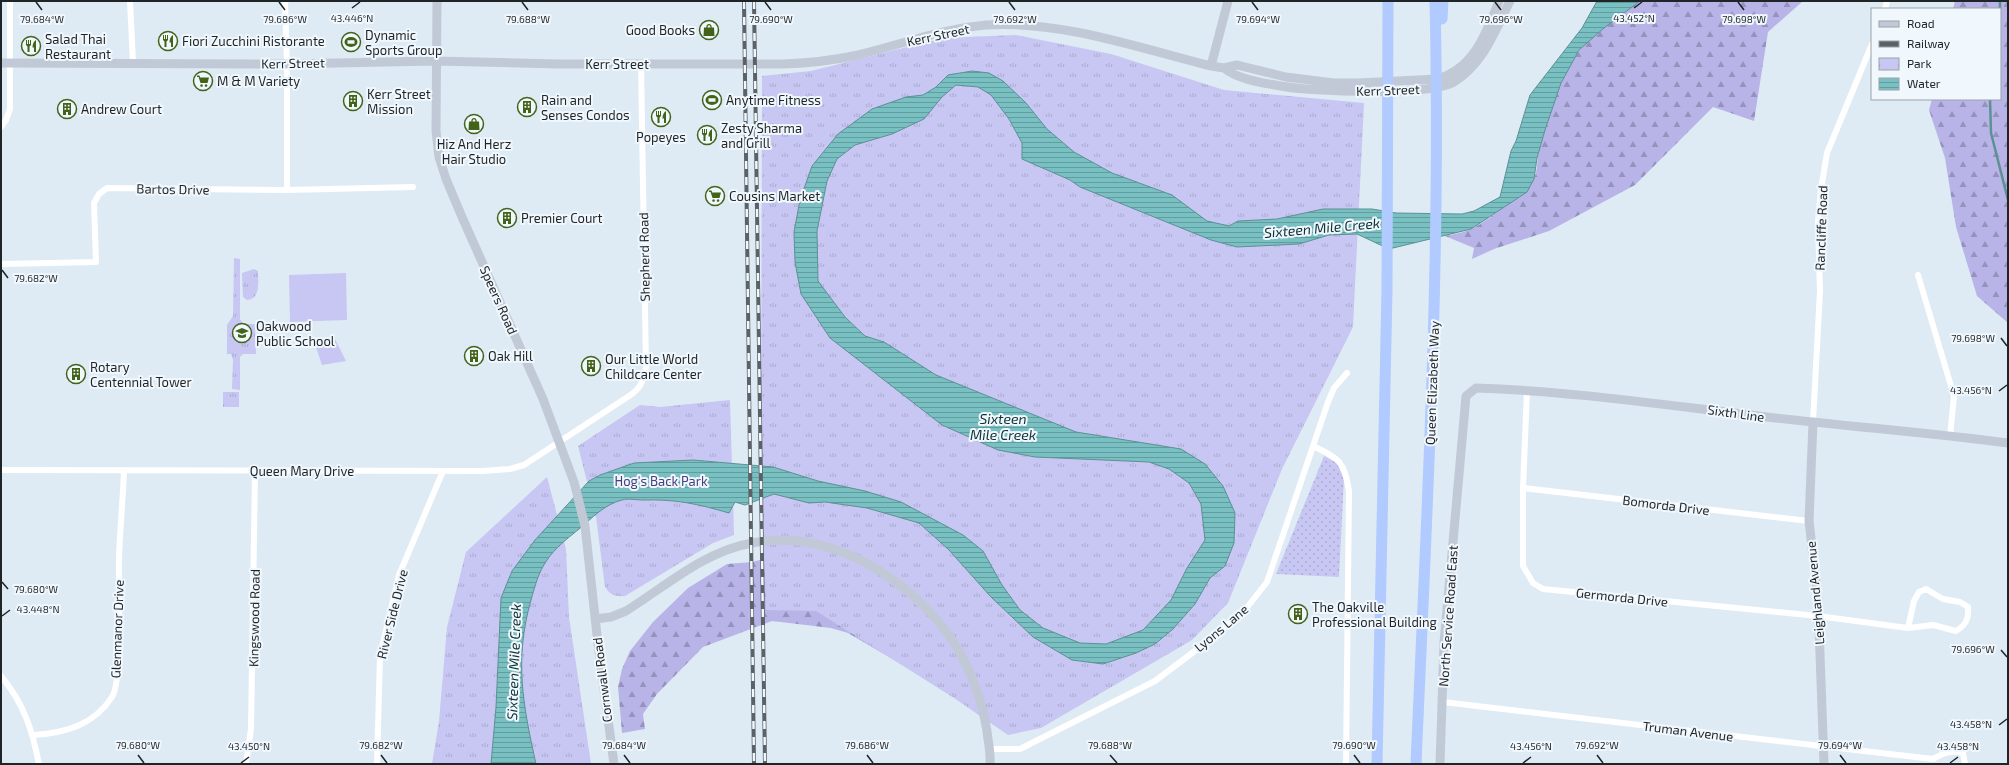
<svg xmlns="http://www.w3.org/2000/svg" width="2009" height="765" viewBox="0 0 2009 765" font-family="'Exo 2',sans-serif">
<defs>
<pattern id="grass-dots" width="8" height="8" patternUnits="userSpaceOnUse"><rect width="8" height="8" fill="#c8c6f2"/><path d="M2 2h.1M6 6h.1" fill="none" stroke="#abaad0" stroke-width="1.8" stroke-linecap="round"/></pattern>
<pattern id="forest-firs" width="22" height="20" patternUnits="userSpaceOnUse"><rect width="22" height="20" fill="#b8b4e8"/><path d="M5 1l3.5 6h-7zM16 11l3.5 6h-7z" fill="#9592bc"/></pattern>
<pattern id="park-tufts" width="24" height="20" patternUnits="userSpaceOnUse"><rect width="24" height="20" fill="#c8c6f2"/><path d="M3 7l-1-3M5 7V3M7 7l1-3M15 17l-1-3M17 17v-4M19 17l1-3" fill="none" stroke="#abaad0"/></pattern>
<pattern id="water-rules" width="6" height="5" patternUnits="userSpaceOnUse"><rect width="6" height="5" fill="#78c0c2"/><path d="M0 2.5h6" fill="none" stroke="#629c9e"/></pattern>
</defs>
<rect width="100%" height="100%" fill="#deebf5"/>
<path fill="url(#grass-dots)" d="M1324 456 1337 463 1344 478 1339 577 1276 574Z"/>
<path fill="url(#forest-firs)" d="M1640 1H1803L1768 32 1754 121 1713 107 1635 185 1549 231 1494 249 1472 259 1474 248 1445 236C1453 234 1463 233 1471 229 1485 223 1525 192 1533 180 1538 173 1537 159 1539 150 1548 116 1558 81 1579 51 1590 35 1623 13 1640 1Z
M1955 1H2008V323L1977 296 1956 227 1945 158 1929 110 1932 99H2000V9H1953Z
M776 556 935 684 848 633 831 628 772 621 703 647 657 694 643 714 645 729 622 733 618 687 622 669 630 651 653 622 688 588 727 564 752 562Z"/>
<path fill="url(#park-tufts)" d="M1016 35 1111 54 1224 90 1364 103 1353 327 1282 469 1228 603 1192 640 1041 728 1008 735 954 698 816 611 766 610 761 470 762 76 811 71 943 38Z
M234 258 240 259V319L243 324H255L256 354H243L240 357V390L232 389 233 360 231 354H227V325L233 316Z
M254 269 258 271C258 281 261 299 247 300L243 297 242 273Z
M223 392H239V407H223Z
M730 400 734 535 713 543 625 596C616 597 610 595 605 587L596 517 578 446 640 405 660 407Z
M547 477 566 549 569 617 591 764H432L439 721 447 627 466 552Z"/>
<path fill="#c8c6f2" d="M346 273 347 320 290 322 289 275Z
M334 337 346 361 322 365 315 344Z"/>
<path fill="url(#water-rules)" stroke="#5d9194" d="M1597 1H1640L1604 28 1579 50 1561 83 1545 130 1537 158 1534 179 1527 192 1471 229 1389 249 1357 234 1329 235 1299 244 1237 247 1211 240 1080 187 1070 180 1022 159V143L1009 119 991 95 978 87 956 85 942 97 924 119 892 134 855 145 837 159 827 181 817 231 818 281 845 317 865 336 884 342 936 375 1076 432 1181 449 1205 464 1223 486 1235 513 1234 543 1225 566 1210 578 1195 604 1173 629 1155 644 1136 653 1103 664 1072 660 1033 637 991 597 949 550 919 523 867 508 825 502 809 503 774 494 745 505 735 502 729 513C698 504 676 499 643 500 636 500 628 498 622 500 605 504 592 518 579 529 568 538 555 548 547 560 538 573 535 586 531 600 514 660 523 705 536 764H491L496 707 501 598 512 571 535 540 589 481 600 475 634 463 693 460 773 467 818 481 865 491 901 502 963 535 983 551 1002 585 1020 610 1043 628 1080 643 1106 644 1143 630 1171 600 1187 568 1205 540 1201 504 1189 483 1169 469 1149 462 1035 457 998 450 942 425 830 338 801 294 795 262 794 232 800 200 812 166 838 134 872 109 906 97 923 95 936 87 948 75 972 71 989 73 1003 81 1026 103 1047 129 1074 152 1112 173 1172 195 1207 221 1229 226 1238 221 1277 219 1323 209H1372L1396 213 1462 214 1474 211 1500 197 1511 151 1516 141 1530 95 1582 28Z"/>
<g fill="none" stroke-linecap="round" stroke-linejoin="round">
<path stroke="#5d9194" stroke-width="2.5" d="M2000 9V1
M1990 99 1991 133 2008 200"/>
<path stroke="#fff" stroke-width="6" d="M130 1 133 63
M285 1 287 64V190
M1885 9 1887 1
M1 127 6 120 10 109V1
M1 264 96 262 94 203 99 194 107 188 287 190 413 187
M1918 275 1954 396 1950 436
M1527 390 1523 488V566L1533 583 1543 589 1818 616 1908 628 1933 625 1956 631C1966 625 1969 619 1968 607L1960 602 1943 599 1926 589 1919 592 1914 601 1908 628
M1813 422 1820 291 1818 222 1821 189 1827 153 1872 44
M1313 446C1340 459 1344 461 1349 491L1346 764
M1 470 483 471 510 469 524 465 632 394C642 386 644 379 646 367L641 63
M1523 488 1809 521
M1 676C24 704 32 729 39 764
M1443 702 1933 759C1944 753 1950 750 1963 753L1965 764
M34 735C65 733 94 725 112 697 123 681 118 583 119 558 120 528 123 499 124 470
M989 749H1020L1155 681 1208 641 1245 610 1267 582 1328 402 1334 388 1347 373
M246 764 251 729 255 471
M377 764 380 656 399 575 443 471"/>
<path stroke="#c2c9d6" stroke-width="9" d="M437 1 436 131 439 157 446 179 462 217 543 399 574 482 585 526 598 644 614 764
M1 63 287 64 436 61 559 64H784C807 63 830 61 853 56 897 46 940 29 986 25 1060 20 1139 48 1211 66L1224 68 1237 65 1286 77 1334 83H1359L1437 79C1474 69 1486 33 1499 1
M1211 66 1228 1
M1224 68C1239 80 1263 83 1281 86 1311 92 1430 96 1454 82 1484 63 1495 31 1510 1
M1813 422 1809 521 1818 599 1824 764
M595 619 611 617 626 611C666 586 705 551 752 543 831 528 909 578 953 641 970 667 982 701 987 731 988 742 991 753 990 764
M1440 764 1444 643 1466 396 1476 388C1571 391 1664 405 1759 416 1842 426 1925 432 2008 443"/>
<path stroke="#b1caff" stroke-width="11" d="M1442 19 1443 1
M1377 764 1387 290 1388 1
M1416 764C1427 510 1441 256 1435 1"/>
<defs>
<path id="rail" d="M744 1 754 764
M754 1 765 764"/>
</defs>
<use href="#rail" stroke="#5a6167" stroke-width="4"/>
<use href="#rail" stroke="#f0f7fd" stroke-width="2.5" stroke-dasharray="8" stroke-linecap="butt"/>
</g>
<path fill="none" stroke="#1f2427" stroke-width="1.5" d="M36 2 42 10M279 2 285 10M522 2 528 10M765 2 771 10M1009 2 1015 10M1252 2 1258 10M1495 2 1501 10M1738 2 1744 10M352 8 360 2M1634 8 1642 2M2 270 8 278M2001 338 2007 346M1999 391 2007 385M2 582 8 589M2 616 10 610M2001 650 2007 657M1999 725 2007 719M138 755 144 763M381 755 387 763M624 755 630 763M867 755 873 763M1110 755 1117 763M1354 755 1360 763M1597 755 1603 763M1840 755 1846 763M241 763 249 757M1523 763 1531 757M1950 763 1958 757"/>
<defs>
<symbol id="shop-ring" viewBox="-11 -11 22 22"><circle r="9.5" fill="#f0f7fd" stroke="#436319" stroke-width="1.5"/><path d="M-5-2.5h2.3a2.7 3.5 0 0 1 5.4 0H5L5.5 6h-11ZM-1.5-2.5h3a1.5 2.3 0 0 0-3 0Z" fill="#436319"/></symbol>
<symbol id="restaurant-ring" viewBox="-11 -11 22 22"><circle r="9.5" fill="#f0f7fd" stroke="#436319" stroke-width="1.5"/><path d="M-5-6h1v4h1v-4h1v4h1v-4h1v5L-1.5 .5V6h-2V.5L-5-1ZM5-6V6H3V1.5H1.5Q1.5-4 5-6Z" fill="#436319"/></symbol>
<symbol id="stadium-ring" viewBox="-11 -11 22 22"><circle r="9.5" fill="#f0f7fd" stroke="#436319" stroke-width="1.5"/><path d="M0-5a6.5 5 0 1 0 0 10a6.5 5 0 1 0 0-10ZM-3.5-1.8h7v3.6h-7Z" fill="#436319"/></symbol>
<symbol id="supermarket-ring" viewBox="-11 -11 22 22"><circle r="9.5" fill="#f0f7fd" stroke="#436319" stroke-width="1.5"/><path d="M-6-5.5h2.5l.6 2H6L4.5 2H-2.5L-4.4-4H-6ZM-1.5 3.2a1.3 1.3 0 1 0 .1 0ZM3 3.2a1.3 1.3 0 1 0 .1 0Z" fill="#436319"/></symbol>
<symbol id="building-ring" viewBox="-11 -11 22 22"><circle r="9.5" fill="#f0f7fd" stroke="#436319" stroke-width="1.5"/><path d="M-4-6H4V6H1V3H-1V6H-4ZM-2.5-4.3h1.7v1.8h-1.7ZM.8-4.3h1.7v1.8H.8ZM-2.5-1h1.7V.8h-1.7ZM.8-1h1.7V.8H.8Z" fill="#436319"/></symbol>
<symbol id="school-ring" viewBox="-11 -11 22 22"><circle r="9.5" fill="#f0f7fd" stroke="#436319" stroke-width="1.5"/><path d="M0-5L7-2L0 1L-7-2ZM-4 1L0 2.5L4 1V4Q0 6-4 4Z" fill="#436319"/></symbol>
</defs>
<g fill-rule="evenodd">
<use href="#shop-ring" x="698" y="19" width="22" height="22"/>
<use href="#restaurant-ring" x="157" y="30" width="22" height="22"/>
<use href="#stadium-ring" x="340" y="31" width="22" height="22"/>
<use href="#restaurant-ring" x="20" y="35" width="22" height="22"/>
<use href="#supermarket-ring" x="192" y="70" width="22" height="22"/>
<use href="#stadium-ring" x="701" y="89" width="22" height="22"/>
<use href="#building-ring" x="342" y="90" width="22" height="22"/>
<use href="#building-ring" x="516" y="96" width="22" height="22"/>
<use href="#building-ring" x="56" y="98" width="22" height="22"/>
<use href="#restaurant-ring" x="650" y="106" width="22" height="22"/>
<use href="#shop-ring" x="463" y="113" width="22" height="22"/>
<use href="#restaurant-ring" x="696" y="124" width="22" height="22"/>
<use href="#supermarket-ring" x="704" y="185" width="22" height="22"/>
<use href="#building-ring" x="496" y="207" width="22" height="22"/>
<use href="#school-ring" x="231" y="322" width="22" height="22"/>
<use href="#building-ring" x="463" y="345" width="22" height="22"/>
<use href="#building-ring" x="580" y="355" width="22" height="22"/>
<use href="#building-ring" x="65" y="363" width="22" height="22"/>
<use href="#building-ring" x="1287" y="603" width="22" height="22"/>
</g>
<g text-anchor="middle" stroke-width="4" stroke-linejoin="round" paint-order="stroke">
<g font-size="13" fill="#1f2427" stroke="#f0f7fd" text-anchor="start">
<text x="695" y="35" text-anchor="end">Good Books</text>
<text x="365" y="40">Dynamic<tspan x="365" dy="15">Sports Group</tspan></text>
<text x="45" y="44">Salad Thai<tspan x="45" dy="15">Restaurant</tspan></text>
<text x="182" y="46">Fiori Zucchini Ristorante</text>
<text x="217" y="86">M &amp; M Variety</text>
<text x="367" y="99">Kerr Street<tspan x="367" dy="15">Mission</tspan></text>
<text x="541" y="105">Rain and<tspan x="541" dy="15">Senses Condos</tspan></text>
<text x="726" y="105">Anytime Fitness</text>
<text x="81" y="114">Andrew Court</text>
<text x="721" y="133">Zesty Sharma<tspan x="721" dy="15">and Grill</tspan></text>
<text x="661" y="142" text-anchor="middle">Popeyes</text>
<text x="474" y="149" text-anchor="middle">Hiz And Herz<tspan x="474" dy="15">Hair Studio</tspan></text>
<text x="729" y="201">Cousins Market</text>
<text x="521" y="223">Premier Court</text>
<text x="256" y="331">Oakwood<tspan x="256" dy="15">Public School</tspan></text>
<text x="488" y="361">Oak Hill</text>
<text x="605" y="364">Our Little World<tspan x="605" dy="15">Childcare Center</tspan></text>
<text x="90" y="372">Rotary<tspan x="90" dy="15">Centennial Tower</tspan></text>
<text x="1312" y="612">The Oakville<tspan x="1312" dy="15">Professional Building</tspan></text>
</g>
<g font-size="13" fill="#1f2427" stroke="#f0f7fd">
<text transform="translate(938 35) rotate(-12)" y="5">Kerr Street</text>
<text transform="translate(293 63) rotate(-1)" y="5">Kerr Street</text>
<text x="617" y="69">Kerr Street</text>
<text transform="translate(1388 90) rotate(-2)" y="5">Kerr Street</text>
<text transform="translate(173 189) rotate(1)" y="5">Bartos Drive</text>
<text transform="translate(1821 228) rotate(-88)" y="5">Rancliffe Road</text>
<text transform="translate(644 257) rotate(-91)" y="5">Shepherd Road</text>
<text transform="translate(499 300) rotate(66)" y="5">Speers Road</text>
<text transform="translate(1432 383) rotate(-88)" y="5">Queen Elizabeth Way</text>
<text transform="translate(1736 413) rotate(8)" y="5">Sixth Line</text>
<text x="302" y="476">Queen Mary Drive</text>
<text transform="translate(1666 505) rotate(7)" y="5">Bomorda Drive</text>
<text transform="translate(1815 593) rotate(-95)" y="5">Leighland Avenue</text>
<text transform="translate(1622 597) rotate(6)" y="5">Germorda Drive</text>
<text transform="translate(392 614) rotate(-76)" y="5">River Side Drive</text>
<text transform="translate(1448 616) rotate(-86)" y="5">North Service Road East</text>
<text transform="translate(254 618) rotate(-89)" y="5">Kingswood Road</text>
<text transform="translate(1221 628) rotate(-40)" y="5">Lyons Lane</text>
<text transform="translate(117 629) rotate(-88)" y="5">Glenmanor Drive</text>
<text transform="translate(602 680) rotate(-97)" y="5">Cornwall Road</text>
<text transform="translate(1688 731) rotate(7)" y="5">Truman Avenue</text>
</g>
<g font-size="13" fill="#473e7d" stroke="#f0f7fd">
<text x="661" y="486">Hog's Back Park</text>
</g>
<g font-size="14" font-style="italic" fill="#0d3233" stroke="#f0f7fd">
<text transform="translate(1322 228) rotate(-5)" y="5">Sixteen Mile Creek</text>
<text x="1003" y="424">Sixteen<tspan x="1003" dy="16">Mile Creek</tspan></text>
<text transform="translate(514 662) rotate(-88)" y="5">Sixteen Mile Creek</text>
</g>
</g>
<g font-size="10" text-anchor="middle" fill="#1f2427" stroke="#f0f7fd" stroke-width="4" stroke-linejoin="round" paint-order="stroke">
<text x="352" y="22">43.446°N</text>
<text x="1634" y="22">43.452°N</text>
<text x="42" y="23">79.684°W</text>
<text x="285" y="23">79.686°W</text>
<text x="528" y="23">79.688°W</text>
<text x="771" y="23">79.690°W</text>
<text x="1015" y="23">79.692°W</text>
<text x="1258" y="23">79.694°W</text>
<text x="1501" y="23">79.696°W</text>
<text x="1744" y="23">79.698°W</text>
<text x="36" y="282">79.682°W</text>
<text x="1973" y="342">79.698°W</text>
<text x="1971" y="394">43.456°N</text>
<text x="36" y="593">79.680°W</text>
<text x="38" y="613">43.448°N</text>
<text x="1973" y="653">79.696°W</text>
<text x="1971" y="728">43.458°N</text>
<text x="138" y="749">79.680°W</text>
<text x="381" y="749">79.682°W</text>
<text x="624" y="749">79.684°W</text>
<text x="867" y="749">79.686°W</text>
<text x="1110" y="749">79.688°W</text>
<text x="1354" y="749">79.690°W</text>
<text x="1597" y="749">79.692°W</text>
<text x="1840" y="749">79.694°W</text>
<text x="249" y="750">43.450°N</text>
<text x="1531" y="750">43.456°N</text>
<text x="1958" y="750">43.458°N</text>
</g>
<rect width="2009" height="765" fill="none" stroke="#1f2427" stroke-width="4"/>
<rect x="1871" y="8" width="130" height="92" fill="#f0f7fd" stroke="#9ca3a7"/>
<rect x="1879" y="21" width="20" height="6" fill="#c2c9d6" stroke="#9ca3a7"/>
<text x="1907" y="28" font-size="12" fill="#1f2427">Road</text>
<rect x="1879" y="41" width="20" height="6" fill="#5a6167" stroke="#9ca3a7"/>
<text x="1907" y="48" font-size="12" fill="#1f2427">Railway</text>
<rect x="1879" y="58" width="20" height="12" fill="url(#park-tufts)" stroke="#9ca3a7"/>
<text x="1907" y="68" font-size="12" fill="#1f2427">Park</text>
<rect x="1879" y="78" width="20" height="12" fill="url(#water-rules)" stroke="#9ca3a7"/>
<text x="1907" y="88" font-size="12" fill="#1f2427">Water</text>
</svg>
